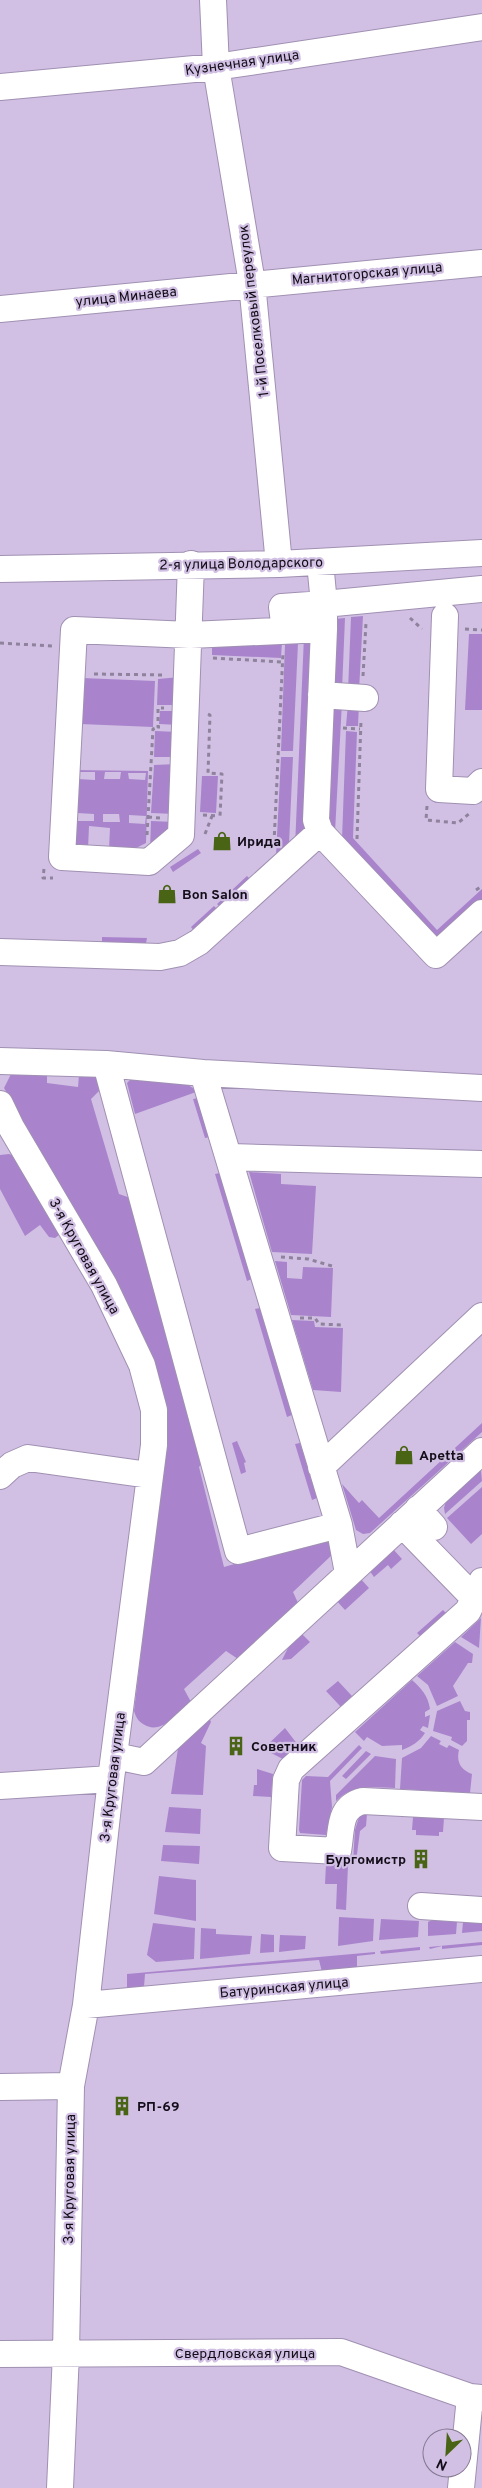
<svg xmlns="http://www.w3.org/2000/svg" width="482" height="2488" viewBox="0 0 482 2488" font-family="Overpass,sans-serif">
<rect width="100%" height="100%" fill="#d1c0e3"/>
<path fill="#a984cd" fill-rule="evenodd" d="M363 616 359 691H348L351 617Z
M345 618 342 690H333L334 619Z
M469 634H482V710H465Z
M304 636H311L307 832 295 847Z
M282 642 281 658 212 655V646Z
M298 643 293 751H281L285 644Z
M180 677V705H157L158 679Z
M82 678 155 681 153 727 80 724Z
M342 702 335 832 327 823 330 704Z
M348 703H359L358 726H346Z
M160 711H179V725L159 724Z
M155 731 178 732 177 757H154Z
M346 731 357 732 353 838 437 930 482 889V902L440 941 342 839Z
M281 757H293L289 844 276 856Z
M177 764 175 814 151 813 154 765Z
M74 770 148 771 146 843 136 848 109 849 110 828 89 826 88 849 77 846 74 842ZM78 772H95V780L78 779ZM105 772H121L120 779H104ZM128 773H146L145 780 129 779ZM77 813 94 814V821H77ZM119 814 120 822H103V814ZM129 815 146 816 145 824 129 823Z
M202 776H218L216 813 200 812Z
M151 821 175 822 150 850Z
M198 849 201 853 173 872 170 867Z
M247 876 251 880 220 907 217 904Z
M214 906 218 910 194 931 191 927Z
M102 937 147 938 146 943 102 942Z
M47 1073V1083L78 1087 79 1075 102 1077 103 1087 91 1099 119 1194 139 1201 212 1450 199 1467 224 1567 320 1539 331 1540 334 1553 293 1592 299 1605 238 1659 226 1651 184 1689 191 1702C178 1713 161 1736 143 1724 138 1721 136 1717 134 1711L165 1451 115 1279 4 1088 11 1074Z
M131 1079C147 1080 189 1077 196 1092L135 1114 127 1083Z
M198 1098 210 1137 205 1138 193 1099Z
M9 1154 15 1156 63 1232 55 1238 49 1237 40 1225 25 1236 0 1189V1155Z
M249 1172 281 1174V1184L316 1186 312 1254 272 1252Z
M220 1173 252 1279 247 1281 215 1174Z
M275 1261 287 1262V1278L302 1279 303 1267 333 1268 331 1317 291 1315Z
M260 1308 292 1415 287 1417 255 1309Z
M292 1320 314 1321 315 1327 343 1328 341 1392 313 1390Z
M482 1423V1432L370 1533 363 1534 356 1530 342 1484 359 1503 362 1500 379 1518Z
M237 1441 246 1462 244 1463 246 1472 241 1474 232 1443Z
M300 1443 317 1498 312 1500 295 1444Z
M481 1470 482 1481 445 1514 444 1508 446 1501Z
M482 1487V1534L471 1544 447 1518Z
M393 1549 402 1559 391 1569 388 1565 374 1577 369 1570Z
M359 1577 369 1588 345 1610 335 1599Z
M443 1610 446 1613 421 1637 417 1633Z
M481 1618 479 1648 461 1637Z
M300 1632 310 1642 291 1659 282 1660 293 1638Z
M455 1642 473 1654 472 1663H468L453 1686 458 1696 437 1706 428 1685 417 1676Z
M412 1680C422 1689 428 1696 430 1709L425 1712V1717L430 1715 428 1728 423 1726 420 1730 425 1733C419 1742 412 1746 402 1750V1745L382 1746 367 1737 364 1741 355 1732Z
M338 1681 352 1696 341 1707 326 1691Z
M460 1701 465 1711 470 1712V1720H467V1741L462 1746 451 1740 452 1737 433 1731 437 1711Z
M208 1715 211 1722 201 1743 206 1746 203 1795 171 1794 179 1742Z
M285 1728 298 1745 283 1759 263 1749Z
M431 1736 441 1741 439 1744 447 1748 449 1745 459 1750C456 1762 461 1770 472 1774L470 1793 400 1789 402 1758 421 1748Z
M359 1745 362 1748 330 1781 332 1807 326 1835 300 1833 299 1830 302 1780 306 1776 328 1777Z
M366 1751 371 1754 346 1779 342 1776Z
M375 1756 396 1759 395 1788C373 1787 352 1784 336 1801V1795Z
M257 1769 273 1774 271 1797 253 1796 254 1785H257Z
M169 1807 201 1809 200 1834 165 1832Z
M364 1814H367L366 1826 360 1831 356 1862 353 1861 355 1830 359 1817Z
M413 1817 444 1818 443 1832H439V1836L416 1835V1830H412Z
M163 1845 200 1846 199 1864 161 1861Z
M326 1864 348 1866 346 1910 336 1909 337 1884H325Z
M159 1876 196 1880V1921L154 1914Z
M339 1917 374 1919 373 1941 338 1946Z
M381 1919 419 1921 418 1937 379 1940Z
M432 1920 457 1922 456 1934 428 1936V1922Z
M463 1922 482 1923V1931L462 1933Z
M153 1923 195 1928 194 1959 156 1962 147 1955Z
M201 1928 216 1929V1934L252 1936 250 1954 200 1959Z
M261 1934 274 1935V1952L260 1953Z
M280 1935 306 1936 305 1949 279 1952Z
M482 1942V1945L442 1949V1946L430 1949 429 1947Z
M420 1947V1950L381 1954 380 1951Z
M375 1952V1954L357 1956V1967L322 1972 319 1960 145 1974 144 1987 127 1990V1974Z"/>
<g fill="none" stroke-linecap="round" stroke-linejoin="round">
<defs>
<path id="minor" d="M213 0 216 67 252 283 279 564
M0 87 216 67 482 27
M0 309 482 263
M0 569 279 564 482 553
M445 616 439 789 473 791 482 782
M324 629V604L482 589
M285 630 282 607 324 604 320 562
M321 695 365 698
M320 832 436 955 482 913
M0 952 160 957 180 953 199 942 320 832 316 820 324 629 190 635 74 630 62 857 149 862 181 835 191 564
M0 1061 106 1064 203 1073 339 1525 348 1573
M106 1064 238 1551 339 1525
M203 1073 482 1088
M0 1104 11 1127 104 1285 142 1365 154 1410V1445L111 1779 86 2005 71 2086 66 2353 60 2488
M230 1157 482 1164
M321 1467 482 1316
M0 1476 12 1465 28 1458 149 1475
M418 1509 434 1527
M402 1524 474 1598
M482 1581 468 1611 291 1769 286 1780 282 1848 338 1851C342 1829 338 1807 363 1801L482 1807
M115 1756 144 1762 482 1451
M0 1786 111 1779
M421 1906 482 1910
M86 2005 482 1969
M0 2087 71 2086
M0 2354 341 2352 470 2397 482 2398
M461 2488 470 2397"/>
</defs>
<use href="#minor" stroke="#a090b2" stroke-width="28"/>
<path stroke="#8f829d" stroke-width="3" stroke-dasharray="4 4" stroke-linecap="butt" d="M410 618 422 629
M465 629 482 630
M0 643 52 646
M213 658 282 662
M94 674 165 675
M363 676 366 623
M208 714 210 715 208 773 222 774 220 816
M160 727H158V708H164
M343 728 360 729
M427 806 426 820 458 823 470 813
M203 815 218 816
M148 817 160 818
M205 834 212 816
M147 835 153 729 158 727
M357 839 361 720
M274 843 283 652
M44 869 43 878H53
M476 890 482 886
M281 1257 308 1259 332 1266
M300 1318H315L319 1324 343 1325"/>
<use href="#minor" stroke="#fff" stroke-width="26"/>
</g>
<defs>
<symbol id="shop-bare" viewBox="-9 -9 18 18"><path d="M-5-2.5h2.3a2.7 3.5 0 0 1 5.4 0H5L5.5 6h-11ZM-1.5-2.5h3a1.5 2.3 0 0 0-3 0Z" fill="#496415" stroke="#d1c0e3" stroke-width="2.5" paint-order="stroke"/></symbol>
<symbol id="building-bare" viewBox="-9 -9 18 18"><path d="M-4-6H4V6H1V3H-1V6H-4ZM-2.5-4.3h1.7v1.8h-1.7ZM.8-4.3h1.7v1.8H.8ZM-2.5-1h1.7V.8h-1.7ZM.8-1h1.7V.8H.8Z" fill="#496415" stroke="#d1c0e3" stroke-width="2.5" paint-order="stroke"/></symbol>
</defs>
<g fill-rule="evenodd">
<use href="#shop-bare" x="208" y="827" width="28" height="28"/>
<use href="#shop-bare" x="153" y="880" width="28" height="28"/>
<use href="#shop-bare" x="390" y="1441" width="28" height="28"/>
<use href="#building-bare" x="222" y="1732" width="28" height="28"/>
<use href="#building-bare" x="407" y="1845" width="28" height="28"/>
<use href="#building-bare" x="108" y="2092" width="28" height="28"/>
</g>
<g text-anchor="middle" stroke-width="4.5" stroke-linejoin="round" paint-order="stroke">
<g font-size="14" fill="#130d19" stroke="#d1c0e3">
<text transform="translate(242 62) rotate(-8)" y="5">Кузнечная улица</text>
<text transform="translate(367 273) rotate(-5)" y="5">Магнитогорская улица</text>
<text transform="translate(126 296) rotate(-6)" y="5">улица Минаева</text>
<text transform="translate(253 311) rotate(-97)" y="5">1-й Поселковый переулок</text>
<text transform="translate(241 563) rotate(-1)" y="5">2-я улица Володарского</text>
<text transform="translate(85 1256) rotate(61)" y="5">3-я Круговая улица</text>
<text transform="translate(112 1777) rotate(-83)" y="5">3-я Круговая улица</text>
<text transform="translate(284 1987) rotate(-5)" y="5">Батуринская улица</text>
<text transform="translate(69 2179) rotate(-89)" y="5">3-я Круговая улица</text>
<text x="245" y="2358">Свердловская улица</text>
</g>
<g font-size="14" font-weight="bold" fill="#130d19" stroke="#d1c0e3" text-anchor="start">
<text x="237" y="846">Ирида</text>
<text x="182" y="899">Bon Salon</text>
<text x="419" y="1460">Apetta</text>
<text x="251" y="1751">Советник</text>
<text x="406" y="1864" text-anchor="end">Бургомистр</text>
<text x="137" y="2111">РП-69</text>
</g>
</g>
<g transform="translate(447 2453) rotate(205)"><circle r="24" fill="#d1c0e3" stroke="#857892"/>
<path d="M0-4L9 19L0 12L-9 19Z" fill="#496415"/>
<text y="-8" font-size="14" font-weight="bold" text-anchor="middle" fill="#130d19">N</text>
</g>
</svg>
